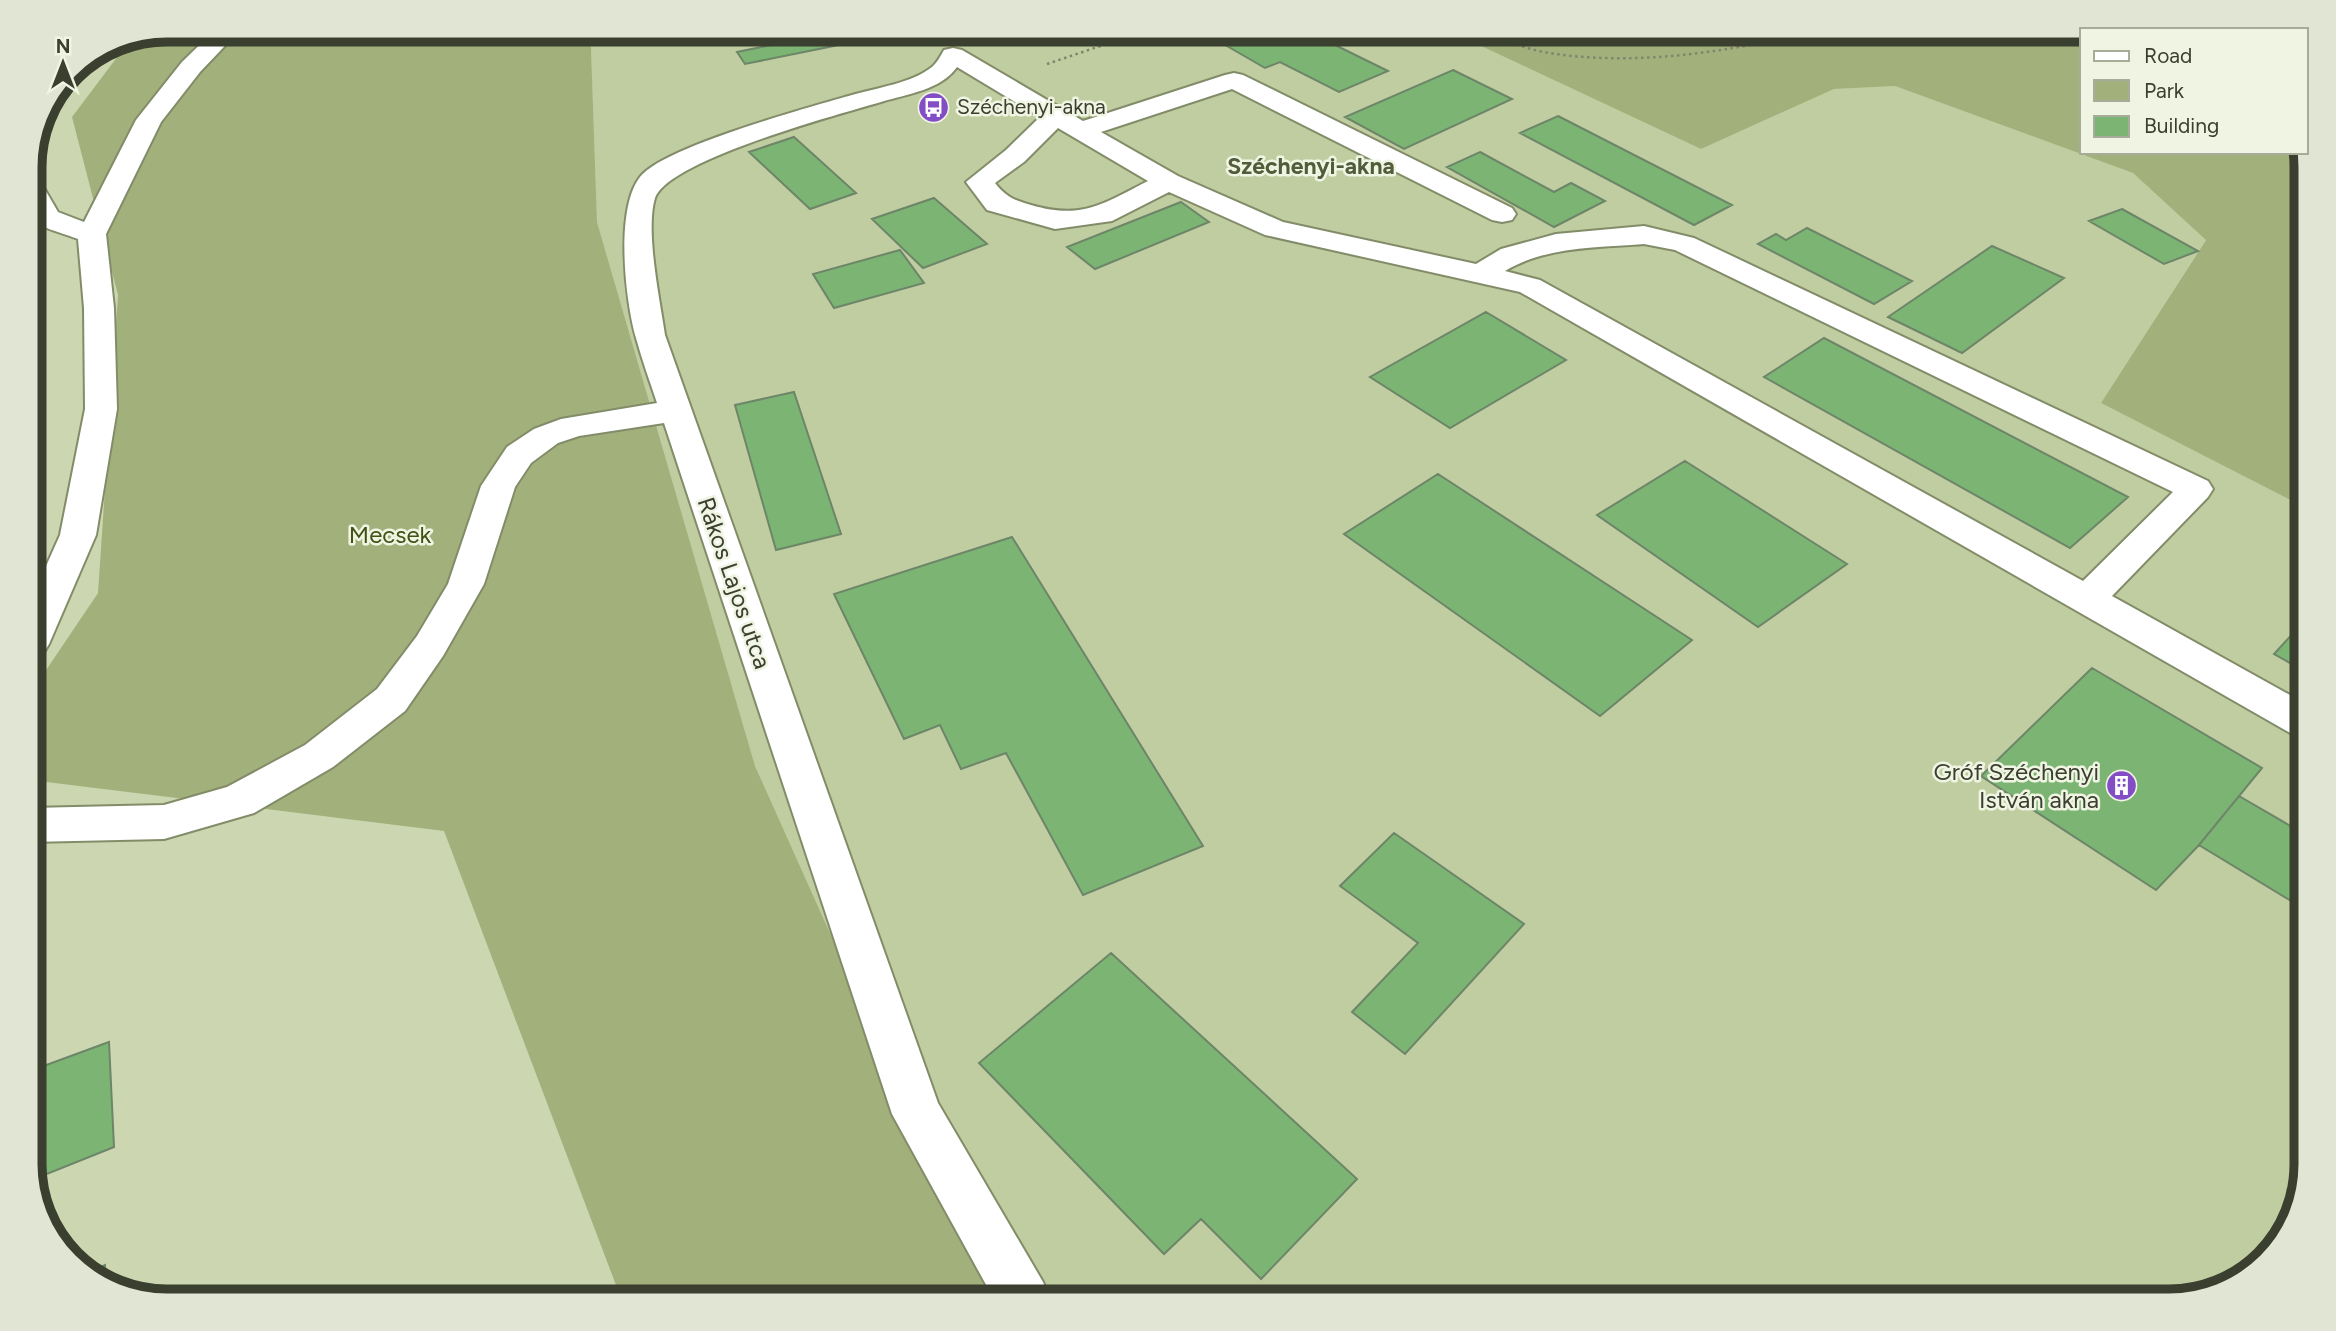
<svg xmlns="http://www.w3.org/2000/svg" width="2336" height="1331" viewBox="0 0 2336 1331" font-family="Figtree,sans-serif">
<rect width="100%" height="100%" fill="#ccd7b1"/>
<path fill="#c0cda1" d="M588 30H1447L1701 149 1834 89 1895 86 2133 173 2206 239 2101 403 2306 508V1165L2288 1232 2238 1283 2170 1301H995L755 766 597 222 591 48Z"/>
<path fill="#a2b17c" d="M167 30H588L591 48 597 222 755 766 995 1301H622L444 831 30 780V694L98 593 118 295 72 117 133 36Z
M1447 30H2082V152H2304L2306 508 2101 403 2206 240 2133 173 1895 86 1834 89 1701 149Z"/>
<path fill="#7cb573" stroke="#6d8568" stroke-width="2" d="M844 30H878L883 36 745 64 737 52Z
M1219 30H1365L1331 43 1388 71 1339 92 1280 62 1265 68 1227 46 1241 41Z
M1453 70 1512 99 1404 149 1345 117Z
M1558 116 1732 205 1694 225 1520 133Z
M794 137 856 193 810 209 749 152Z
M1480 152 1554 192 1571 183 1605 201 1554 227 1447 167Z
M934 198 987 244 923 268 872 219Z
M1181 202 1209 222 1095 269 1067 247Z
M2122 209 2198 251 2164 264 2089 221Z
M1807 228 1912 281 1874 304 1758 244 1776 234 1786 240Z
M1992 246 2064 278 1962 353 1888 317Z
M900 250 924 283 834 308 813 274Z
M1486 312 1566 360 1450 428 1370 377Z
M1824 338 2128 497 2070 548 1764 377Z
M794 392 841 534 776 550 735 405Z
M1685 461 1847 564 1758 627 1597 515Z
M1438 474 1692 640 1600 716 1344 534Z
M1012 537 1203 846 1083 895 1006 753 961 769 940 725 904 739 834 594Z
M2306 619V672L2274 654Z
M2092 668 2262 768 2199 845 2156 890 1981 776Z
M2239 796 2306 835V910L2199 845Z
M1394 833 1524 924 1405 1054 1352 1012 1418 943 1340 886Z
M1111 953 1357 1179 1261 1279 1201 1219 1164 1254 979 1063Z
M109 1042 114 1147 32 1180 30 1173V1071Z
M105 1265 106 1285 99 1283 87 1273Z"/>
<g fill="none" stroke-linecap="round" stroke-linejoin="round">
<defs>
<path id="minor" d="M215 30H240L200 72 161 122 106 234 114 308 117 409 96 535 49 644 43 654 30 658V602L60 535 85 409 84 308 78 239C32 222 30 230 30 179L40 181 58 212 84 222 136 120 182 62Z
M953 48 962 50 1083 121 1225 75 1234 73 1243 75 1512 208 1516 214 1512 220 1502 222 1492 220 1232 89 1101 132 1178 176 1283 222 1476 264 1501 249 1556 234 1644 226 1694 238 2208 481 2213 489 2208 497 2112 596 2306 704V738L2292 734 1520 292 1265 235 1169 192 1112 221 1055 229 987 210 966 182 1006 150 1040 117 957 67C941 90 907 94 881 102 840 114 668 160 655 198 645 231 660 300 665 335L938 1103 1043 1282 1051 1301H995L892 1114 664 423 579 436 558 443 531 463 515 487 484 584 443 656 405 711 333 767 254 813 164 839 30 842V808L164 805 227 787 305 745 377 689 417 636 448 584 481 486 507 447 534 429 561 419 657 403C650 382 642 360 636 338 625 300 615 209 640 177 663 147 810 107 852 95 876 88 912 83 932 67 937 63 941 55 944 50ZM1058 128 1148 181C1103 204 1082 220 1031 205 1014 200 1006 197 995 183L1024 162ZM1644 244 1675 250 2173 492 2083 581 1540 280 1505 271C1546 246 1598 248 1644 244Z"/>
</defs>
<use href="#minor" stroke="#828c69" stroke-width="4"/>
<path stroke="#7e866c" stroke-width="2.5" stroke-dasharray="2.5 3.5" stroke-linecap="butt" d="M1477 30C1500 38 1524 49 1549 53 1639 67 1732 51 1820 30
M1047 64 1148 30"/>
<use href="#minor" fill="#fff" fill-rule="evenodd"/>
</g>
<defs>
<symbol id="bus-disc" viewBox="-11 -11 22 22"><circle r="9.5" fill="#824dc5" stroke="#eff5e2"/><path d="M-5-6H5V4H4V6H2V4H-2V6H-4V4H-5ZM-3.5-4V0h7V-4ZM-3.5 1.2v1.5H-2V1.2ZM2 1.2v1.5H3.5V1.2Z" fill="#fff"/></symbol>
<symbol id="building-disc" viewBox="-11 -11 22 22"><circle r="9.5" fill="#824dc5" stroke="#eff5e2"/><path d="M-4-6H4V6H1V3H-1V6H-4ZM-2.5-4.3h1.7v1.8h-1.7ZM.8-4.3h1.7v1.8H.8ZM-2.5-1h1.7V.8h-1.7ZM.8-1h1.7V.8H.8Z" fill="#fff"/></symbol>
</defs>
<g fill-rule="evenodd">
<use href="#bus-disc" x="916" y="90" width="35" height="35"/>
<use href="#building-disc" x="2104" y="768" width="35" height="35"/>
</g>
<g text-anchor="middle" stroke-width="5" stroke-linejoin="round" paint-order="stroke">
<g font-size="21" fill="#3a3f2f" stroke="#eff5e2" text-anchor="start">
<text x="957" y="114">Széchenyi-akna</text>
</g>
<g font-size="23" font-weight="bold" fill="#525b3a" stroke="#eff5e2">
<text x="1311" y="174">Széchenyi-akna</text>
</g>
<g font-size="24" fill="#445115" stroke="#eff5e2">
<text x="390" y="543">Mecsek</text>
</g>
<g font-size="24" fill="#3a3f2f" stroke="#eff5e2">
<text transform="translate(734 583) rotate(71)" y="8">Rákos Lajos utca</text>
</g>
<g font-size="24" fill="#3a3f2f" stroke="#eff5e2" text-anchor="end">
<text x="2099" y="780">Gróf Széchenyi<tspan x="2099" dy="28">István akna</tspan></text>
</g>
</g>
<path d="M0 0H2336V1331H0ZM167 42H2169A125 125 0 0 1 2294 167V1164A125 125 0 0 1 2169 1289H167A125 125 0 0 1 42 1164V167A125 125 0 0 1 167 42Z" fill="#e1e6d4" fill-rule="evenodd"/>
<path fill="none" stroke="#3a3f2f" stroke-width="9" d="M167 42H2169A125 125 0 0 1 2294 167V1164A125 125 0 0 1 2169 1289H167A125 125 0 0 1 42 1164V167A125 125 0 0 1 167 42Z"/>
<rect x="2080" y="28" width="228" height="126" fill="#eff5e2" stroke="#a7ac9a" stroke-width="2"/>
<rect x="2094" y="51" width="35" height="10" fill="#ffffff" stroke="#a7ac9a" stroke-width="2"/>
<text x="2144" y="63" font-size="21" fill="#3a3f2f">Road</text>
<rect x="2094" y="80" width="35" height="21" fill="#a2b17c" stroke="#a7ac9a" stroke-width="2"/>
<text x="2144" y="98" font-size="21" fill="#3a3f2f">Park</text>
<rect x="2094" y="116" width="35" height="21" fill="#7cb573" stroke="#a7ac9a" stroke-width="2"/>
<text x="2144" y="133" font-size="21" fill="#3a3f2f">Building</text>
<g transform="translate(63 63)" stroke="#eff5e2" stroke-width="5" paint-order="stroke">
<path d="M0-5L12 26L0 18L-12 26Z" fill="#3a3f2f"/>
<text y="-10" font-size="19" font-weight="bold" text-anchor="middle" fill="#3a3f2f">N</text>
</g>
</svg>
